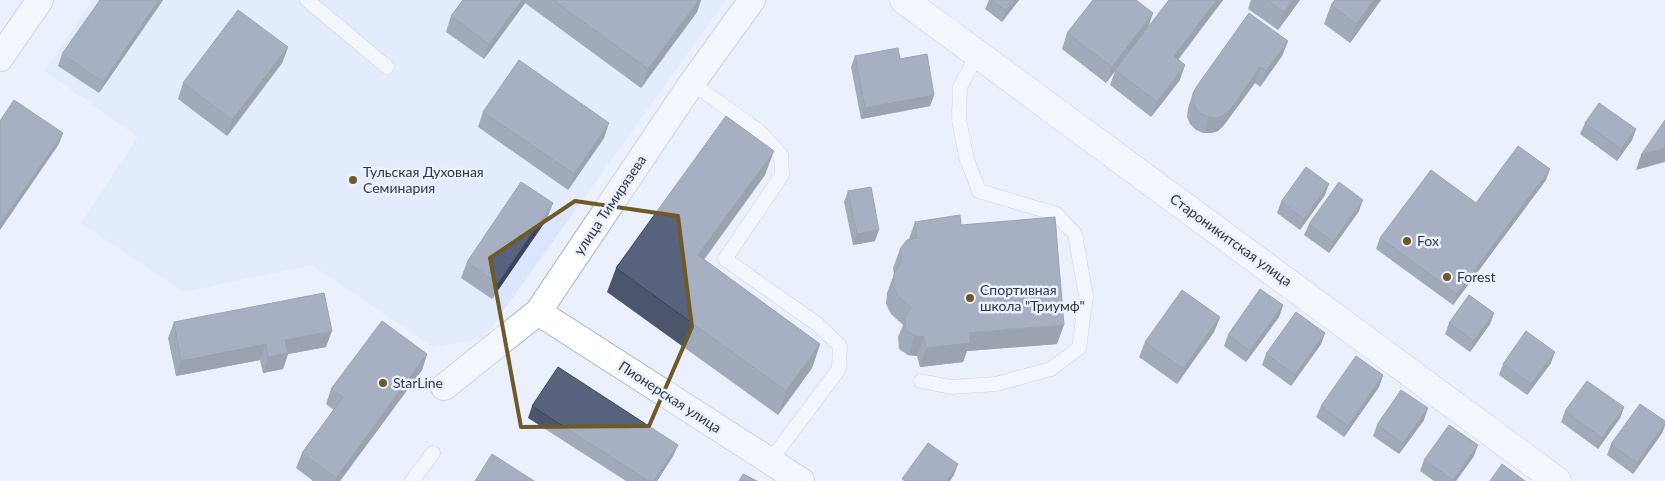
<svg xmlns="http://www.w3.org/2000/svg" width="1665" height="481" viewBox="0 0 1665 481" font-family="Lato,sans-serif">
<rect width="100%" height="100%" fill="#eaf0fc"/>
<path fill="#dbe6fc" d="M92 0H726L483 339 433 347 312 265 184 292 81 223 138 137 45 71Z"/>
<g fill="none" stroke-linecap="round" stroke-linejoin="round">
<defs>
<path id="lane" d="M307 0 387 67
M692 83 760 132 781 155 782 175 725 259 817 324 840 346 839 369 770 461
M921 381 951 387 996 384 1051 369 1079 348 1086 296 1075 234 1056 214 979 191 966 157 959 119 960 87 978 54
M412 481 433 453"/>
<path id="street" d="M0 58 40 0
M538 312 801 481
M444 387 538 312 692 83 752 0"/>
<path id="primary" d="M904 0 1557 481"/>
</defs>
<use href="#lane" stroke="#a5b3cf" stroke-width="15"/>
<use href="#street" stroke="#a5b3cf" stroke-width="28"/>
<use href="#primary" stroke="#a5b3cf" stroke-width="29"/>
<use href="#lane" stroke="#fff" stroke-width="14"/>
<use href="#street" stroke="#fff" stroke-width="26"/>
<use href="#primary" stroke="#fff" stroke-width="28"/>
</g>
<path fill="#4b556c" d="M100 0H163L99 93 58 66 62 54Z
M463 0H701L697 12 641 88 525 3 484 59 446 32 451 16Z
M989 0H1019L1002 22 985 9Z
M1169 0H1223L1178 59 1180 80 1151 117 1110 85 1115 71 1106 83 1062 49 1067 33 1148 27Z
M1251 0H1300L1278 30 1248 9Z
M1381 0 1350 43 1324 24 1331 5Z
M1288 41 1282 56 1260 87 1255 83 1224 125 1218 131 1211 133H1203L1196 130 1190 124 1187 117 1188 108 1193 93Z
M288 47 282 63 227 136 178 99 183 83Z
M855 56 900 59 934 95 930 106 861 119 851 67Z
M483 112 604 138 568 190 478 127Z
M1585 123 1636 129 1632 140 1617 161 1580 134Z
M765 175 704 260 820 344 812 368 778 415 607 292 616 268Z
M1546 180 1453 305 1376 249 1380 238 1476 203Z
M848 191 875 241 853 245 844 202Z
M1325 195 1300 230 1277 213 1281 202Z
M1359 211 1329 253 1304 235 1309 224Z
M547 219 492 299 461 278 467 262Z
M915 222 961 225 1057 344 967 351 963 362 920 367 917 356 908 355 899 349 898 337 903 325 891 314 886 304 887 293 894 274 893 268 900 249 909 239Z
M1283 305 1279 317 1246 362 1224 346 1228 335Z
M1494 313 1490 324 1470 352 1445 334 1449 323Z
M1220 317 1214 332 1177 384 1139 357 1145 342Z
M174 322 326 347 288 354 283 369 263 373 260 360 176 376 168 338Z
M1325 333 1321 344 1291 386 1262 365 1266 354Z
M427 354 422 370 340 481H313L296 468 302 453 334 410 326 404 331 389Z
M1551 363 1527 395 1499 375 1503 364Z
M1383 375 1379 387 1344 437 1316 417 1321 406Z
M532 406 678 445 673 456 657 481H626L528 418Z
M1624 407 1620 418 1598 449 1561 422 1565 411Z
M1424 420 1399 454 1373 436 1377 425Z
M1665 421V426L1662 433 1633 474 1607 455 1611 444Z
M1474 456 1456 481H1434L1420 471 1424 460Z"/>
<path fill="#3d4558" d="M159 0H163L99 93 103 82Z
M522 0H526L525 3 484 59 489 44Z
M699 0H701L697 12 641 88 648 69Z
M1015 0H1019L1002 22 1006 11Z
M1217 0H1223L1169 72 1174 56Z
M1293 0H1300L1278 30 1284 12Z
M1374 0H1381L1350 43 1356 24Z
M1153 13 1148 28 1106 83 1112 67Z
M1288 41 1282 56 1260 87 1266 71Z
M288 47 282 63 227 136 232 120Z
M1185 65 1180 80 1151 117 1157 102Z
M1260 67 1255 83 1224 125 1218 131 1211 133H1203L1209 117Z
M934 95 930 106 861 119 865 108Z
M609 123 604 138 568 190 574 174Z
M1636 129 1632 140 1617 161 1621 149Z
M63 133 59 144 0 230V224Z
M1665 148V162L1636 170 1641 155Z
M774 151 765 175 689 279 698 255Z
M1550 169 1546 180 1453 305 1457 294Z
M1329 184 1325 195 1300 230 1304 219Z
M1363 200 1359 211 1329 253 1333 242Z
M553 203 547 219 492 299 498 284Z
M879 230 875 241 853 245 857 234Z
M1283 305 1279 317 1246 362 1250 351Z
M1494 313 1490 324 1470 352 1474 341Z
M1220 317 1214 332 1177 384 1183 369Z
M1064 325 1057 344 967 351 963 362 920 367 926 348 969 333Z
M332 331 326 347 288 354 283 369 263 373 268 357 285 340Z
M1325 333 1321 344 1291 386 1295 375Z
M915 336 924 337 917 356 908 355Z
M266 344 260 360 176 376 181 361Z
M820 344 812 368 778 415 786 391Z
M1555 352 1551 363 1527 395 1531 384Z
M427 354 422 370 340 481H335L336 478Z
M1383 375 1379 387 1344 437 1348 426Z
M1624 407 1620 418 1598 449 1602 438Z
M1428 408 1424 420 1399 454 1403 443Z
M1665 424 1662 433 1633 474 1637 463Z
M678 445 673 456 657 481H654Z
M1478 445 1474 456 1456 481H1453Z
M958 464 954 475 950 481H946Z"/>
<path fill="#57637d" stroke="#3d4558" d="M100 0H159L103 82 62 54Z
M463 0H522L489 44 451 16Z
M553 0H699L648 69Z
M992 0H1015L1006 11Z
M1093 0H1136L1153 13 1112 67 1067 33Z
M1169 0H1217L1174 56 1185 65 1157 102 1115 70Z
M1268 0H1293L1284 12Z
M1335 0H1374L1356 24 1331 5Z
M238 10 288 47 232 120 183 83Z
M1249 13 1288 41 1266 71 1260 67 1230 110 1224 115 1217 118 1209 117 1201 114 1196 109 1193 101V93L1197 86Z
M898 48 900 59 927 54 934 95 865 108 855 56Z
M519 60 609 123 574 174 483 112Z
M14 100 63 133 0 224V121Z
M1599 103 1636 129 1621 149 1585 123Z
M726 116 774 151 698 255 820 344 786 391 616 268Z
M1665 120V148L1641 155Z
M1518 146 1550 169 1457 294 1380 238 1431 170 1476 203Z
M1306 167 1329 184 1304 219 1281 202Z
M521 182 553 203 498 284 467 262Z
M1339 182 1363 200 1333 242 1309 224Z
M871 187 879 230 857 234 848 191Z
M960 215 961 225 1055 217 1064 325 969 333 970 343 926 348 924 337 915 336 906 330 905 318 911 307 898 296 893 286 894 274 902 262 900 249 907 240 917 238 915 222Z
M1260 289 1283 305 1250 351 1228 335Z
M1182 290 1220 317 1183 369 1145 342Z
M324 293 332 331 285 340 288 353 268 357 266 344 181 361 174 322Z
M1469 295 1494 313 1474 341 1449 323Z
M1296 312 1325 333 1295 375 1266 354Z
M382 321 427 354 336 478 302 453 343 397 331 389Z
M1526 331 1555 352 1531 384 1503 364Z
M1356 356 1383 375 1348 426 1321 406Z
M558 367 678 445 654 481H648L532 406Z
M1587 381 1624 407 1602 438 1565 411Z
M1401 390 1428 408 1403 443 1377 425Z
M1640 404 1665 421V424L1637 463 1611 444Z
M1449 425 1478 445 1453 480 1424 460Z
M928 443 958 464 946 481H905L902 479Z
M492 454 534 481H475Z
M1502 464 1525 481H1490Z
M743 474 757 481H739Z"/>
<path d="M0 0H1665V481H0ZM575 201 678 216 692 327 649 426 521 427 490 258Z" fill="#eaf0fc" fill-opacity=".55" fill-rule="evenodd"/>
<path fill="none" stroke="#705929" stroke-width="4" stroke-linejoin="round" d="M575 201 678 216 692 327 649 426 521 427 490 258Z"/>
<g fill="#705929" stroke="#eaf0fc" stroke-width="2">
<circle cx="353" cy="180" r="5"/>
<circle cx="1407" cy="241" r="5"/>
<circle cx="1447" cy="277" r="5"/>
<circle cx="970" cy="298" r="5"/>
<circle cx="383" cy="383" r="5"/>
</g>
<g text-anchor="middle" stroke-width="5" stroke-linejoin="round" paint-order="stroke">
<g font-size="14" fill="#323843" stroke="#eaf0fc" text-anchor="start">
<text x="363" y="177">Тульская Духовная<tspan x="363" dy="16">Семинария</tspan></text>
<text x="1417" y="246">Fox</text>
<text x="1457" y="282">Forest</text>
<text x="980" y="295">Спортивная<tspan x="980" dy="16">школа "Триумф"</tspan></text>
<text x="393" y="388">StarLine</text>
</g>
<g font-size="14" fill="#323843" stroke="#eaf0fc">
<text transform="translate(610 205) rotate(-56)" y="5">улица Тимирязева</text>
<text transform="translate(1231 240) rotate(36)" y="5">Староникитская улица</text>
<text transform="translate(670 397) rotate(33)" y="5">Пионерская улица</text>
</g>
</g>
</svg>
